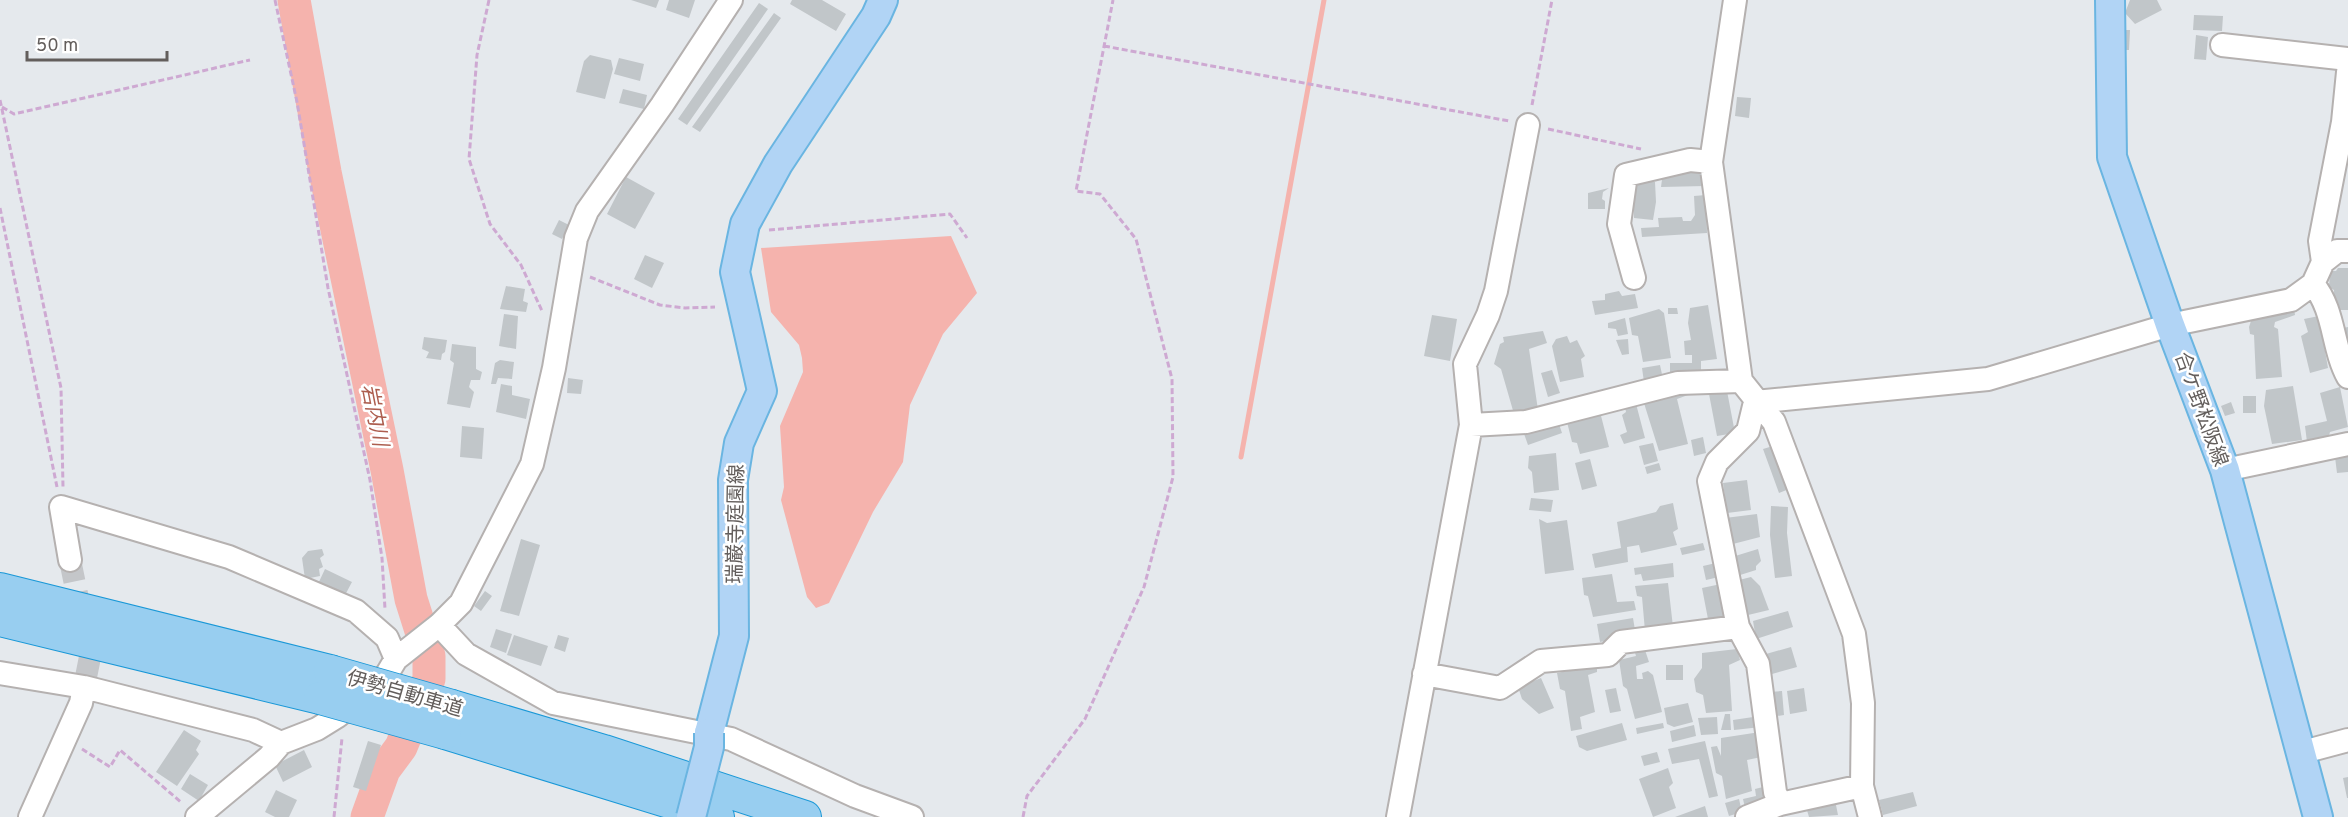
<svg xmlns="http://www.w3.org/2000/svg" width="2348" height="817" viewBox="0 0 2348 817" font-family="Overpass,'Noto Sans JP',sans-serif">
<rect width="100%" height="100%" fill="#e5e9ed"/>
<path fill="#f5b3ad" d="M951 236 977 293 943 334 910 405 903 462 873 512 829 603 816 608 807 597 781 500 784 487 780 426 803 372 802 358 799 345 771 312 761 248Z"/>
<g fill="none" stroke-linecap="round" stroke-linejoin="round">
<path stroke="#f5b3ad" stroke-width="5" d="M1241 457 1324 0"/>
<path stroke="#f5b3ad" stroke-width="33" d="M294 0 325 172 387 470 411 599 429 656V679L401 747 384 770 367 817"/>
</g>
<path fill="#c1c6c9" d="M631 0H659L656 8Z
M669 0H695L689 18 666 10Z
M792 0H822L846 14 836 31 790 4Z
M2130 0H2157L2162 10 2135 24 2125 13Z
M759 3 768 9 687 125 678 119Z
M774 13 781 18 700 132 692 127Z
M2194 15 2223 16 2222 31 2193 30Z
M2125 30H2130L2129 50H2125Z
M2196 35 2208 37 2206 60 2194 59Z
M590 55 611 60 613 69 605 99 576 92 584 61Z
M619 58 644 64 640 81 614 74Z
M623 89 647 95 644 109 619 103Z
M1737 97 1751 98 1749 118 1735 116Z
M1704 170 1705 186 1661 187 1663 172Z
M626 177 655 193 635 229 607 214Z
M1633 181 1655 182 1656 202 1653 220 1634 218V209L1631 206Z
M1609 188 1603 192 1602 199 1605 201V209H1588V193Z
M1706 195 1707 233 1642 237 1641 228 1659 227 1658 218 1682 217 1683 221H1691L1695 215 1694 196Z
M559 220 569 225 562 239 552 234Z
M645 255 664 263 652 288 634 279Z
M2338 268H2348V310H2333L2334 290 2329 287 2330 271H2336Z
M506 286 525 289 523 301 528 303 526 312 500 309Z
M1619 291 1622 296 1635 294 1638 308 1595 315 1592 301 1605 300V294Z
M1708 305 1717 359 1701 361V379L1670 381V363H1692V355H1685L1684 341 1691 340 1688 323 1690 308Z
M1668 308H1677L1678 314H1668Z
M2294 308 2295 315 2275 322 2274 327 2278 329 2282 377 2256 379 2254 335 2250 334 2249 327 2252 318 2270 317 2273 313Z
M1659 309 1664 313 1671 358 1643 362 1638 336 1632 335 1629 318Z
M504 314 518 316 516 349 499 346Z
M1432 315 1457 319 1450 361 1424 356Z
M2319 316 2328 368 2310 373 2301 336 2308 332 2304 319Z
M1625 318 1628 334 1618 336 1616 329 1608 328V323Z
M2348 327V349L2339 329Z
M1543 331 1547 343 1529 349 1538 410 1514 414 1501 369 1494 364 1500 344 1504 342 1503 337Z
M1567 336 1570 343 1577 340 1585 356 1581 359 1584 377 1560 382 1552 346 1556 339Z
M424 337 447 340 445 352 442 354 441 360 426 358 429 352 422 349Z
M1628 339 1629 354 1622 355 1616 340Z
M452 344 476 347V369L482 372 480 380H471L469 387 474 392 470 408 447 404 454 363 450 360Z
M500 360 514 362 512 379 498 378 496 384H491L495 363Z
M1660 365 1663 379 1644 382 1642 368Z
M1552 370 1560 393 1548 397 1541 373Z
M568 378 583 380 581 394 567 393Z
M501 384 512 386V395L530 399 526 419 496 412Z
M2293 386 2302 440 2272 444 2264 406 2266 390Z
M2340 387 2348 427 2330 432 2328 439 2307 442 2305 426 2327 421 2320 393Z
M1686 389 1688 395 1677 399 1688 444 1659 451 1643 400Z
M1727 391 1735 433 1717 436 1709 394Z
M2243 396H2256V413H2243Z
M1635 400 1645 438 1624 444 1620 435 1627 432 1622 415 1626 412 1624 402Z
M2231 402 2235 413 2225 416 2221 406Z
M1599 408 1609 447 1580 454 1577 443 1572 442 1566 418Z
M1557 418 1562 433 1528 445 1523 431Z
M462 426 484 428 482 459 460 457Z
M1703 437 1706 453 1694 456 1691 440Z
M1653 443 1658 461 1644 465 1639 446Z
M1773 446 1789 489 1779 493 1763 449Z
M2348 447V472L2337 473 2334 449Z
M1556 453 1559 490 1534 493 1532 472 1528 468 1529 456Z
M1590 459 1597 486 1582 490 1575 463Z
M1659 463 1661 470 1647 474 1645 467Z
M1747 480 1751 510 1727 513 1723 483Z
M1531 498 1553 500 1551 512 1529 510Z
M1673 503 1678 529 1673 532 1677 545 1641 553 1639 545 1627 547 1628 562 1595 568 1592 554 1621 548 1617 522 1656 512 1660 506Z
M1771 506 1788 507 1787 533 1792 576 1775 578 1770 535Z
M1757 514 1760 537 1729 545 1725 518Z
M1539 519 1547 523 1567 520 1574 570 1545 574Z
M521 539 540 545 519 616 500 611Z
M1703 543 1705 550 1682 555 1680 548Z
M322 549 324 555 320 558 323 567 319 569 320 576 305 579 302 558 308 551Z
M1758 549 1761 561 1756 566V570L1737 576 1732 557Z
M1673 563 1674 577 1643 581 1641 574 1635 575 1634 568Z
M1716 563 1719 577 1706 580 1703 566Z
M325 569 352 582 344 597 318 584Z
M1612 574 1617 602 1634 601 1636 610 1593 617 1588 596 1584 595 1582 578Z
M1751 577 1760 586 1769 610 1748 615 1739 580Z
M1668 583 1673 627 1645 631 1642 597 1637 596 1635 586Z
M1721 584 1726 616 1708 619 1702 588Z
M485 591 492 596 481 611 474 606Z
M1788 611 1793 627 1756 639 1753 621Z
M1633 618 1636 636 1600 642 1597 624Z
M496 629 512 634 506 653 490 647Z
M514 635 548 646 541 666 507 655Z
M558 635 569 638 565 652 554 648Z
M1644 647 1649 662 1636 666 1637 679H1643L1642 673 1648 671 1653 675 1662 712 1635 719 1627 689 1623 686 1619 660 1636 656 1634 649Z
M1791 647 1797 667 1772 674 1766 654Z
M1737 649 1740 660 1729 665 1732 711 1706 713 1703 695 1696 692 1694 679 1702 668V653Z
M1597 663V672L1588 675 1595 712 1580 717 1582 729 1571 731 1565 691 1560 689 1557 673 1572 670 1574 666Z
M1666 665H1683V680H1666Z
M1541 678 1554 708 1539 714 1522 699 1518 687Z
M1616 688 1621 711 1610 713 1605 690Z
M1804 688 1807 711 1790 714 1787 691Z
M1782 691 1784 715 1771 717 1769 692Z
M1688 703 1693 722 1674 727 1667 724 1664 708Z
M1725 714H1730L1731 730H1721Z
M1760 716 1761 727 1734 730 1733 720Z
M1717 717 1718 734 1701 735 1698 718Z
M1622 723 1627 740 1587 751 1579 747 1576 736Z
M1663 723 1664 728 1637 734 1636 728Z
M1694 725 1696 736 1672 742 1670 731Z
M184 730 201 741 196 750 199 754 177 786 156 772Z
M1760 732 1766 756 1747 760 1752 791 1726 799 1722 776 1716 773 1711 747 1717 746 1721 756V738Z
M368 741 381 745 366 791 353 787Z
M1705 741 1718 796 1709 798 1699 759 1672 764 1668 749Z
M304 750 312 767 283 782 275 765Z
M1657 752 1660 762 1644 766 1641 756Z
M1668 768 1673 783 1669 787 1676 808 1653 817 1639 779Z
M190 774 208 785 199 801 181 789Z
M2348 777V798H2347L2343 778Z
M1763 787 1768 802 1745 808 1743 799 1756 796 1755 789Z
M276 790 297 800 289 817H275L265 812Z
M1913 792 1917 806 1883 815 1879 800Z
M1739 799 1742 812 1729 816 1725 803Z
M1835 800 1838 815 1809 817 1806 807Z
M1705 806 1708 817H1675Z"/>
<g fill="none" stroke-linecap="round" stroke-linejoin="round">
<path stroke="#c4c6c9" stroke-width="22" stroke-dasharray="22 11" stroke-linecap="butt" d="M70 560 90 657 84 687"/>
<defs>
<path id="minor" d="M1735 0 1711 162 1741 381 1774 422 1854 634 1863 703 1862 786 1870 817
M2222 45 2348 59
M2323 262 2337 251H2348
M1634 278 1619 224 1626 175 1690 160 1711 162
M2313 284C2335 310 2332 348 2348 377
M1755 402 1988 379 2170 325 2291 300 2313 284 2323 262 2320 241 2343 122 2348 72
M1755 402 1748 431 1717 462 1709 481 1738 627 1758 664 1775 792 1780 804
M1471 425 1526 422 1678 383 1741 381
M2225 470 2348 444
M70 560 61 507 229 557 356 611 387 638 396 659
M439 625 466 654 553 703 731 739 855 796 912 817
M0 673 84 687 253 730 281 743
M1424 674 1500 688 1541 661 1608 655 1621 642 1738 627
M2303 752 2348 740
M30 817 81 703 84 687
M197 817 269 757 281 743 317 729 338 716 387 674 396 659 439 625 461 603 532 464 554 368 576 238 587 211 662 105 731 0
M1398 817 1471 425 1465 364 1488 315 1496 291 1528 125
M1747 817 1780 804 1862 786"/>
<path id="major" d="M2110 0 2112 157 2170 325 2225 470 2318 817
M709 733 734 636 733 480 739 443 762 391 735 272 745 224 778 164 876 16 883 0"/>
<path id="highway" d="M0 589 330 671
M0 620 320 698
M452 706 604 751 805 817
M445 733 718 817"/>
</defs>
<use href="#minor" stroke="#b5b1b0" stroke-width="26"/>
<use href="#major" stroke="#6ab5e1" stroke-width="32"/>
<use href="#highway" stroke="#1a98d7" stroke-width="34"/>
<path stroke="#cea9d2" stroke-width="3" stroke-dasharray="6 3" stroke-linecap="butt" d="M275 0 297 102 328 288 370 480 382 558 385 609
M489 0 477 55 469 159 490 224 521 265 542 311
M1104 46 1509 121
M0 100 61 388 63 487
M1532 105 1552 0
M2 107 14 114 250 60
M1548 129 1641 149
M0 208 57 487
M769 230 950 214 967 238
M590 277 660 305 685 308 715 307
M82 749 110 767 120 750 182 803
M334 817 342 738
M1023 817 1027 796 1085 719 1144 587 1173 477 1172 379 1136 239 1100 194 1076 191 1113 0"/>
<use href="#minor" stroke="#fff" stroke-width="22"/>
<use href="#major" stroke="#b1d4f5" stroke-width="28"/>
<use href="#highway" stroke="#98cef0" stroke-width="32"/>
<defs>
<path id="major-bridge" d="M691 817 709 747V733"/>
<path id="highway-bridge" d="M330 671 452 706
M320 698 445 733"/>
</defs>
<use href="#major-bridge" stroke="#6ab5e1" stroke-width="32" stroke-linecap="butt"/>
<use href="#highway-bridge" stroke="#1a98d7" stroke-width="34" stroke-linecap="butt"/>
<use href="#major-bridge" stroke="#b1d4f5" stroke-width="28"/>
<use href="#highway-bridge" stroke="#98cef0" stroke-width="32"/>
</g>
<g text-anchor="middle" stroke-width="5" stroke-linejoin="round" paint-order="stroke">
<g font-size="20" fill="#635e5c" stroke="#fff">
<text transform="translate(2202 409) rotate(70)" y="7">合ケ野松阪線</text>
<text transform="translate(735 524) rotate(-89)" y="7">瑞巌寺庭園線</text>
<text transform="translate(405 693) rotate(16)" y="7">伊勢自動車道</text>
</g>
<g font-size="21" font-style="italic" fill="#ad5e4f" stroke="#fff">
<text transform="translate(375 415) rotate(79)" y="7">岩内川</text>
</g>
</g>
<path d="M27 51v9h140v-9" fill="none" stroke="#635e5c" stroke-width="3"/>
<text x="36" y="51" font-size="18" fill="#635e5c" stroke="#ffffff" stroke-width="4.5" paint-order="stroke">50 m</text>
</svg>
